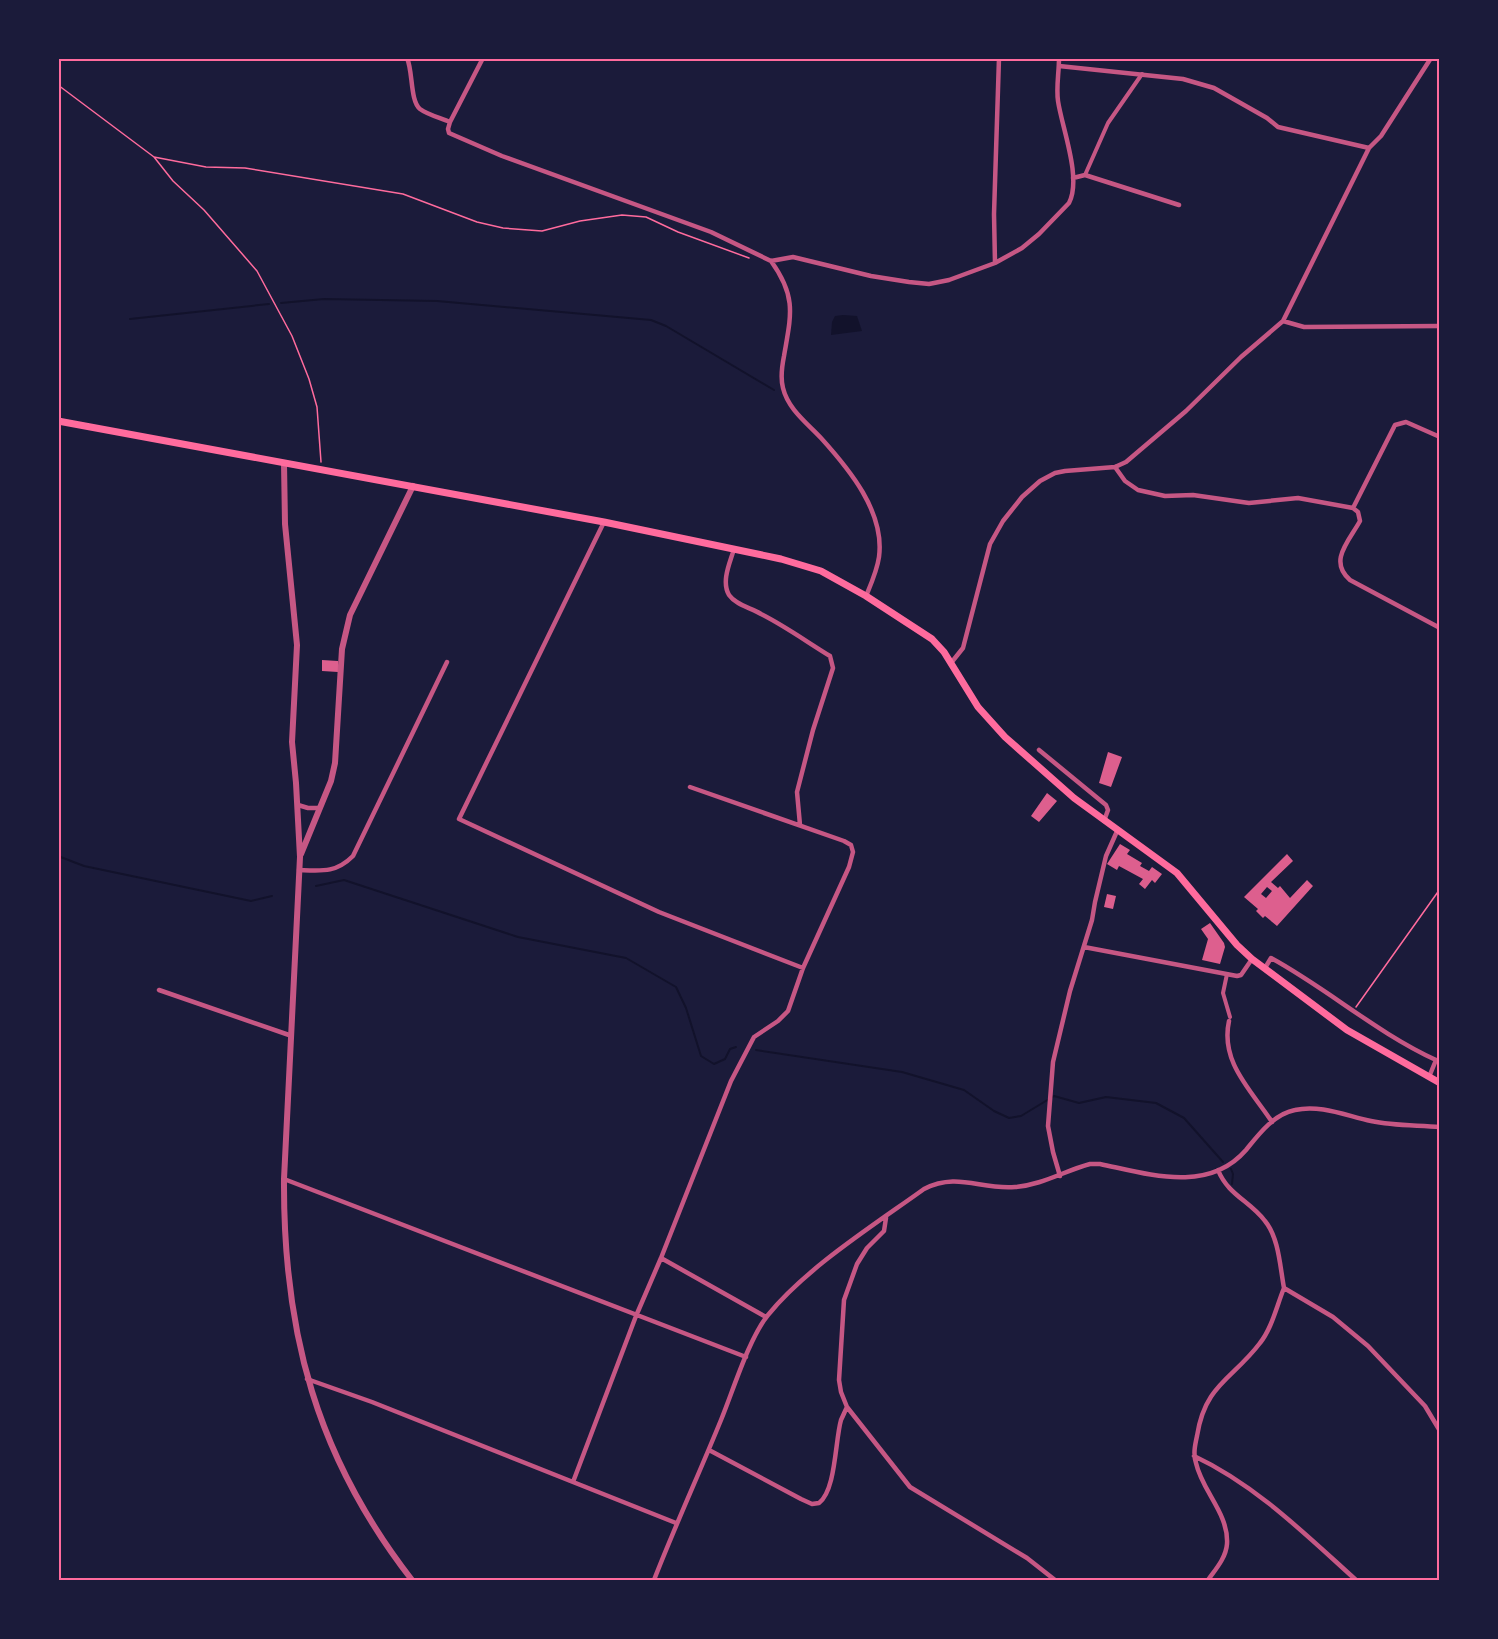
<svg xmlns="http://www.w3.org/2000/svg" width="1498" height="1639" viewBox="0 0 1498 1639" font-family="Georgia,serif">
<rect width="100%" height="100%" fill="#1b1b3a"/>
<path fill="#12122b" d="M843 315 857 316 862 331 831 335 832 322 835 316Z"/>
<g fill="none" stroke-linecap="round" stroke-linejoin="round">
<path stroke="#12122b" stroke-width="2" d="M281 303 324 299 437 301 651 320 666 326 774 390
M130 319 269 304
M58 856 84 866 251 901 272 896
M316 886 344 880 518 937 626 958 676 987 686 1008 701 1056 714 1064 725 1059 730 1049 736 1047
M756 1050 902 1072 964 1090 994 1111 1009 1118 1021 1116 1054 1096 1079 1103 1106 1097 1156 1103 1184 1118 1223 1162
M1231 1169 1233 1174 1232 1184"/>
</g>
<path fill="#dd5f8e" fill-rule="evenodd" d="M322 660 338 661V672L322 671Z
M1108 752 1122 757 1111 787 1099 783Z
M1047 793 1057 801 1039 822 1031 816Z
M1120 844 1130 850 1127 854 1142 863 1140 866 1149 871 1152 867 1162 874 1155 883 1152 880 1145 889 1139 884 1143 879 1119 866 1117 870 1107 864Z
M1287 854 1293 861 1271 882 1278 888 1280 886 1290 898 1307 880 1313 886 1277 926 1265 916 1263 918 1256 911 1258 909 1244 897ZM1267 887 1272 891 1266 898 1261 894Z
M1107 894 1116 896 1113 909 1104 907Z
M1210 923 1224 943 1225 947 1220 964 1202 960 1208 939 1201 929Z"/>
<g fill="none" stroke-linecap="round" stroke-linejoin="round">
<path stroke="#ff6b9d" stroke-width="1.5" d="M58 85 154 157 173 181 204 210 257 271 292 336 309 379 317 407 321 462
M154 157 206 167 245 168 403 194 477 222 503 228 542 231 580 221 622 215 646 217 678 232 749 258
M1356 1007 1440 889"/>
<path stroke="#c65784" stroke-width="4" d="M1085 175 1108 123 1142 74
M1227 974 1223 993 1230 1017"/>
<path stroke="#c65784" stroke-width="4.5" d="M407 58C413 71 410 101 420 109 428 115 441 118 450 122
M483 58 450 122 448 129 449 133 502 156 711 232 771 261 793 257 871 276 909 282 929 284 949 280 995 263 1022 248 1039 234 1069 203C1082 178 1062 128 1058 101 1056 87 1059 73 1059 58
M1059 66 1183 79 1214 88 1267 118 1278 127 1369 148
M1073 178 1085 175 1179 205
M771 261C797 297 791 315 784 356 782 366 780 377 783 388 788 409 807 423 821 438 849 469 885 512 879 557 877 571 871 584 866 596
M995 263 994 214 999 58
M1283 321 1304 327 1440 326
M1115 467 1125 481 1138 490 1165 496 1193 495 1249 503 1298 498 1353 508 1358 512 1360 521C1349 541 1328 561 1350 580L1440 628
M1353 508 1395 425 1406 422 1440 437
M604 522 459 819 659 912 803 968
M734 549C730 563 721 581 729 595 736 605 751 608 761 614 785 626 807 642 830 656L833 668 813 730 797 792 800 825
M951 663 963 648 990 544 1003 521 1022 497 1040 481 1055 473 1065 471 1115 467 1126 462 1186 411 1241 357 1283 321 1369 148 1381 136 1431 58
M1039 750 1106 805 1108 810 1104 821
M298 805 308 808H320
M299 870C322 871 336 873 353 856L447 662
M1084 947 1237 976 1241 975 1252 959
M1265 968 1271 958C1328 989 1377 1033 1436 1060
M159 990 289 1035
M1229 1021C1220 1062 1251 1090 1272 1122
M1429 1077 1436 1060 1440 1061
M1218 1170C1228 1195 1250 1201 1265 1221 1279 1238 1280 1267 1284 1288L1333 1317 1368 1346 1425 1406 1440 1431
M1060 1176 1053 1152 1048 1126 1053 1062 1070 991 1092 920 1095 902 1106 856 1118 829
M284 1179 746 1357
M886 1218 884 1231 867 1248 857 1264 844 1300 839 1380 841 1392 847 1407 910 1487 1027 1558 1055 1580
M661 1258 766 1317
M307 1379 372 1402 676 1523
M709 1450 801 1499 812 1504 819 1503C836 1490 835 1441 841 1420 843 1416 845 1411 847 1407
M1194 1456C1256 1485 1306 1535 1356 1580
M573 1482 636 1316 661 1258 731 1081 754 1037 778 1021 788 1011 803 968 849 867 853 852 851 845 844 841 690 787
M654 1580C675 1526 699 1474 721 1420 733 1391 749 1338 768 1315 806 1268 874 1225 924 1189 958 1172 980 1190 1015 1187 1042 1185 1064 1171 1090 1164H1100C1148 1174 1208 1194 1246 1150 1259 1134 1274 1114 1295 1110 1320 1104 1347 1116 1371 1121 1394 1126 1417 1125 1440 1127
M1208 1580C1215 1570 1226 1558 1227 1544 1229 1514 1202 1491 1196 1463 1193 1454 1195 1445 1197 1436 1205 1384 1233 1379 1260 1343 1272 1328 1277 1305 1284 1288"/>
<path stroke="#c65784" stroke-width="6" d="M284 463 285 524 297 645 292 742 296 783 300 857 284 1179C283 1333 317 1458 412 1580
M301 854 331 781 335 763 342 649 350 615 413 486"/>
<path stroke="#ff6b9d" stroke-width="7" d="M58 421 604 522 781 559 821 571 866 596 932 639 944 652 978 707 1005 737 1074 798 1177 873 1237 945 1252 959 1347 1030 1440 1083"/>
</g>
<rect width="1498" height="1639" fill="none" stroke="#1b1b3a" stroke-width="120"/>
<rect x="60" y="60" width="1378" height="1519" fill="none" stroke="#ff6b9d" stroke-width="2"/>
</svg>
